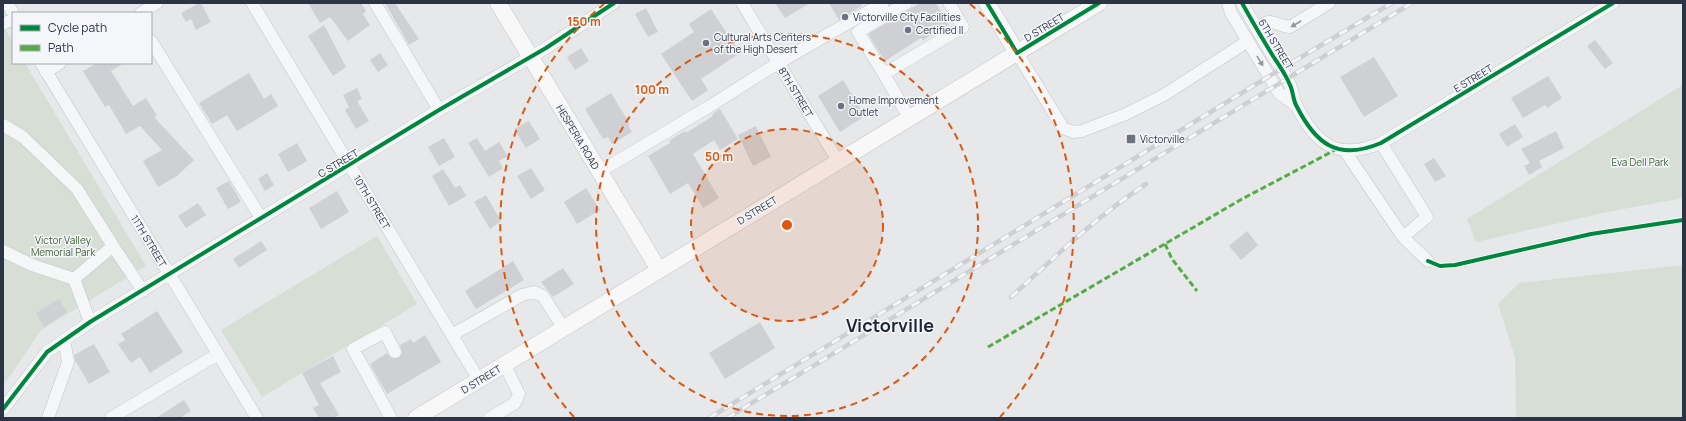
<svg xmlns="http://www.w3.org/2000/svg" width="1686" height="421" viewBox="0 0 1686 421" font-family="Manrope,sans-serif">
<rect width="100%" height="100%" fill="#e6e8ea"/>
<path fill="#d6ded6" d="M3 25 13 42V63H25L146 266 41 330 8 379 3 384Z
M1683 85V198L1607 212 1476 242 1467 219Z
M377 236 417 304 262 397 221 330Z
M1683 265V418H1516L1515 357 1498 304 1519 283Z"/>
<path fill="#ced0d3" d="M199 3H201L211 22 196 30 191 19 186 22 181 13Z
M308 3H361L366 11 363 14 370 25 348 41 330 17 320 23Z
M385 3H395L419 39 409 45Z
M775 3H810L785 18Z
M829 3H860L862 6 839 20Z
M920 3H936L949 25 923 40 921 38 885 61 868 34Z
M646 8 658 32 648 37 635 14Z
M711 9 740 53 701 79 708 90 692 101 661 54 694 32 689 24Z
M324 25 346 67 333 76 308 36Z
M1595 40 1613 63 1605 69 1587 46Z
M581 48 589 61 575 70 567 57Z
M380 53 388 65 378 72 370 60Z
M1374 57 1398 96 1364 117 1340 77Z
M97 63H124L111 71 133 106 146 98 157 116 154 117 194 160 177 176 158 187 143 161 162 150 140 126 126 134 109 105 105 107 83 71Z
M249 73 264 99 271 94 278 106 237 131 227 115 212 124 199 103Z
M1548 76 1562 98 1547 108 1545 105 1523 118 1511 98Z
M843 80 865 116 840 132 818 96Z
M357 88 362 99 357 101 369 121 356 129 345 110 349 107 343 95Z
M611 93 630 124 628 125 632 132 612 144 608 137 603 139 585 109Z
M720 109 738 139 720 150 714 140 693 154 719 198 703 208 688 183 670 194 648 156 670 143 669 141 685 131 686 133 713 116 712 114Z
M529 121 540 139 526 148 514 129Z
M1515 124 1523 137 1507 147 1499 134Z
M756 126 771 157 753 166 738 135Z
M1556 131 1564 148 1539 161 1542 167 1529 175 1524 166 1530 163 1521 149Z
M444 138 455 157 439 166 428 147Z
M477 138 485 151 499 142 508 156 499 161 503 168 489 177 468 143Z
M297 143 307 161 288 172 278 154Z
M1434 158 1446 176 1435 182 1424 164Z
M531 168 545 190 531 199 517 176Z
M443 169 455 188 460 185 466 196 449 206 432 176Z
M267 173 274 185 265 191 258 179Z
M229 181 241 202 228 209 216 188Z
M586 188 600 210 577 224 564 202Z
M337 191 349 212 321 229 309 208Z
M486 195 501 221 490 229 474 202Z
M198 203 206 215 186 228 178 216Z
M1247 231 1258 245 1241 260 1229 246Z
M261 241 267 250 239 268 233 259Z
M513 261 524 280 476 309 465 291Z
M563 268 574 284 553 297 541 282Z
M59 299 67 312 44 327 36 313Z
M157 311 183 352 150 373 140 357 131 363 118 344 125 340 121 334Z
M760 322 775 348 725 379 709 353Z
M425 335 441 362 387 394 370 364 387 353 391 358H399L402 353 400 345 411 339 413 343Z
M94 344 110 372 89 384 75 360 74 355Z
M333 356 341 372 320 383 339 415 334 418H319L313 408 319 405 302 373Z
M184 400 191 411 180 418H156Z"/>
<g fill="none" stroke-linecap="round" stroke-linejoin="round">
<defs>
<path id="minor" d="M7 3 13 13
M252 3 479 380
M375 3 439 110
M742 3 838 161
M906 3 858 32 884 74 909 118
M1228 3 1231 13 1279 93 1296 105
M1242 3C1252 21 1262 38 1273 56 1279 65 1286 75 1290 85 1293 91 1293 99 1296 105 1316 145 1338 161 1381 143L1613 3
M141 13 157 3
M3 24 13 19
M1256 28C1274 16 1272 25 1290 27L1329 3
M151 41 261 218
M1017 53 1063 128 1073 132 1082 131 1126 114 1164 95 1248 41
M41 63 257 418
M46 72 60 63
M884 74 963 27 949 3
M3 125 23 137 77 189 113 246 74 279
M1381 143 1427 217 1403 237
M1345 151 1403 237 1428 261
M599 172 710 106 778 63 883 3
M113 246 143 291
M3 251 32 265 74 279
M74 279 90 322
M452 335 522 295 534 292 543 296 564 329
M3 409 47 352 90 322 439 110 546 48 614 3
M48 418 68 362 64 340
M111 418 218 354
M391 418 353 349 385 332 395 352
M490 418 515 403 519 394 505 365"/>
<path id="major" d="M498 3 659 270
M987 3 1017 53
M416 418 1099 3"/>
</defs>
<use href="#minor" stroke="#c4c6c8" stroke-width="13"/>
<use href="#major" stroke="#c2c5c8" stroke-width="17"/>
<use href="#minor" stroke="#f5f6f7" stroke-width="12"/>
<use href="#major" stroke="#f8f8f8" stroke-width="16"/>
<defs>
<path id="rail" d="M1011 297C1054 258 1097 216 1146 184
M709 418 1281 69 1392 3
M727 418 1412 3"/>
</defs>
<use href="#rail" stroke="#cecfd2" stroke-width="4.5"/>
<use href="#rail" stroke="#f4f6f9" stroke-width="3" stroke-dasharray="9" stroke-linecap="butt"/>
<path stroke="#54ac47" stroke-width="3" stroke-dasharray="6 3" stroke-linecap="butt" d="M1165 244 1172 259 1197 291
M988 347 1242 199 1337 149"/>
<defs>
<path id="cycleway" d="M987 3 1017 53 1099 3
M1242 3C1252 21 1262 38 1273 56 1279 65 1286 75 1290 85 1293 91 1293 99 1296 105 1316 145 1338 161 1381 143L1613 3
M1428 261 1440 266 1455 265 1591 234 1683 220
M3 409 47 352 90 322 439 110 546 48 614 3"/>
</defs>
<use href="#cycleway" stroke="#f4f6f9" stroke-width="6"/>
<use href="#cycleway" stroke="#00873e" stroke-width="4"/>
</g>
<defs><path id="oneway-solid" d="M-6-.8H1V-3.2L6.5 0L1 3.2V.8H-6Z"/></defs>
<g fill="#90959e">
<use href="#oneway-solid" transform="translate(1296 24) rotate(150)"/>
<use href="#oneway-solid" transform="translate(1260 61) rotate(59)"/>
</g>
<circle cx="787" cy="225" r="96" fill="#df570f" fill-opacity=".12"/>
<g fill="none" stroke="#df570f" stroke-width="2" stroke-dasharray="7 5">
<circle cx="787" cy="225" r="96"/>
<circle cx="787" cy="225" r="191"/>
<path d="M574 417A287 287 0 0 1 604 4M970 4A287 287 0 0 1 1000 417"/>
</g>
<g fill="#6c737f" stroke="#f4f6f9" stroke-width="1.5">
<circle cx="845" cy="17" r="4"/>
<circle cx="908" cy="30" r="4"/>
<circle cx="706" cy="43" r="4"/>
<circle cx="841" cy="106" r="4"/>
<rect x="1126" y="134" width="10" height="10" rx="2"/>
</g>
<g text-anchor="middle" stroke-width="3" stroke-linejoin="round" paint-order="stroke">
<g font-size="10" fill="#2b3445" stroke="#f4f6f9" text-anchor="start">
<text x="853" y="21">Victorville City Facilities</text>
<text x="916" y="34">Certified II</text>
<text x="714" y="41">Cultural Arts Centers<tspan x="714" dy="12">of the High Desert</tspan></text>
<text x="849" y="104">Home Improvement<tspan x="849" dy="12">Outlet</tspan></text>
<text x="1140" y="143">Victorville</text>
</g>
<g font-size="10" fill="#2b3445" stroke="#f4f6f9">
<text transform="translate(1044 27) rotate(-31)" y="4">D STREET</text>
<text transform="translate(1276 44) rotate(59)" y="4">6TH STREET</text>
<text transform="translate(1473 78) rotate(-31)" y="4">E STREET</text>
<text transform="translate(796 92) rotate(59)" y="4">8TH STREET</text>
<text transform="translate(578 137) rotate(59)" y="4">HESPERIA ROAD</text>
<text transform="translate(338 163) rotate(-31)" y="4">C STREET</text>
<text transform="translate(372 202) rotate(59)" y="4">10TH STREET</text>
<text transform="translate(757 210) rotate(-31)" y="4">D STREET</text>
<text transform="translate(149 241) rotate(59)" y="4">11TH STREET</text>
<text transform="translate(481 379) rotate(-31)" y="4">D STREET</text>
</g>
<g font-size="10" fill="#3f6138" stroke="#f4f6f9">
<text x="1640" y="166">Eva Dell Park</text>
<text x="63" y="244">Victor Valley<tspan x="63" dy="12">Memorial Park</tspan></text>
</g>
<g font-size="18" font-weight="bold" fill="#1d2536" stroke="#f4f6f9">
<text x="890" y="332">Victorville</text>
</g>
</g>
<circle cx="787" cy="225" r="6" fill="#df570f" stroke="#f4f6f9" stroke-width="2"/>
<g font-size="12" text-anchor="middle" font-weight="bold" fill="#df570f" stroke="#f4f6f9" stroke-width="3" stroke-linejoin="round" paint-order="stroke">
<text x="584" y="26">150 m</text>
<text x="652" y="94">100 m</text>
<text x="719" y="161">50 m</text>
</g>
<rect width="1686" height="421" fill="none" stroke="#2b3445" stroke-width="8"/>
<rect x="12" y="12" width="140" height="52" fill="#f4f6f9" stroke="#a4a8b1"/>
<rect x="20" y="25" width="20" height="6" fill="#00873e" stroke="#a4a8b1"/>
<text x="48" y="32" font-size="12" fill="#2b3445">Cycle path</text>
<rect x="20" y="45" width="20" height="6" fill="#54ac47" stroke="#a4a8b1"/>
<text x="48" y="52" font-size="12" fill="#2b3445">Path</text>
</svg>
